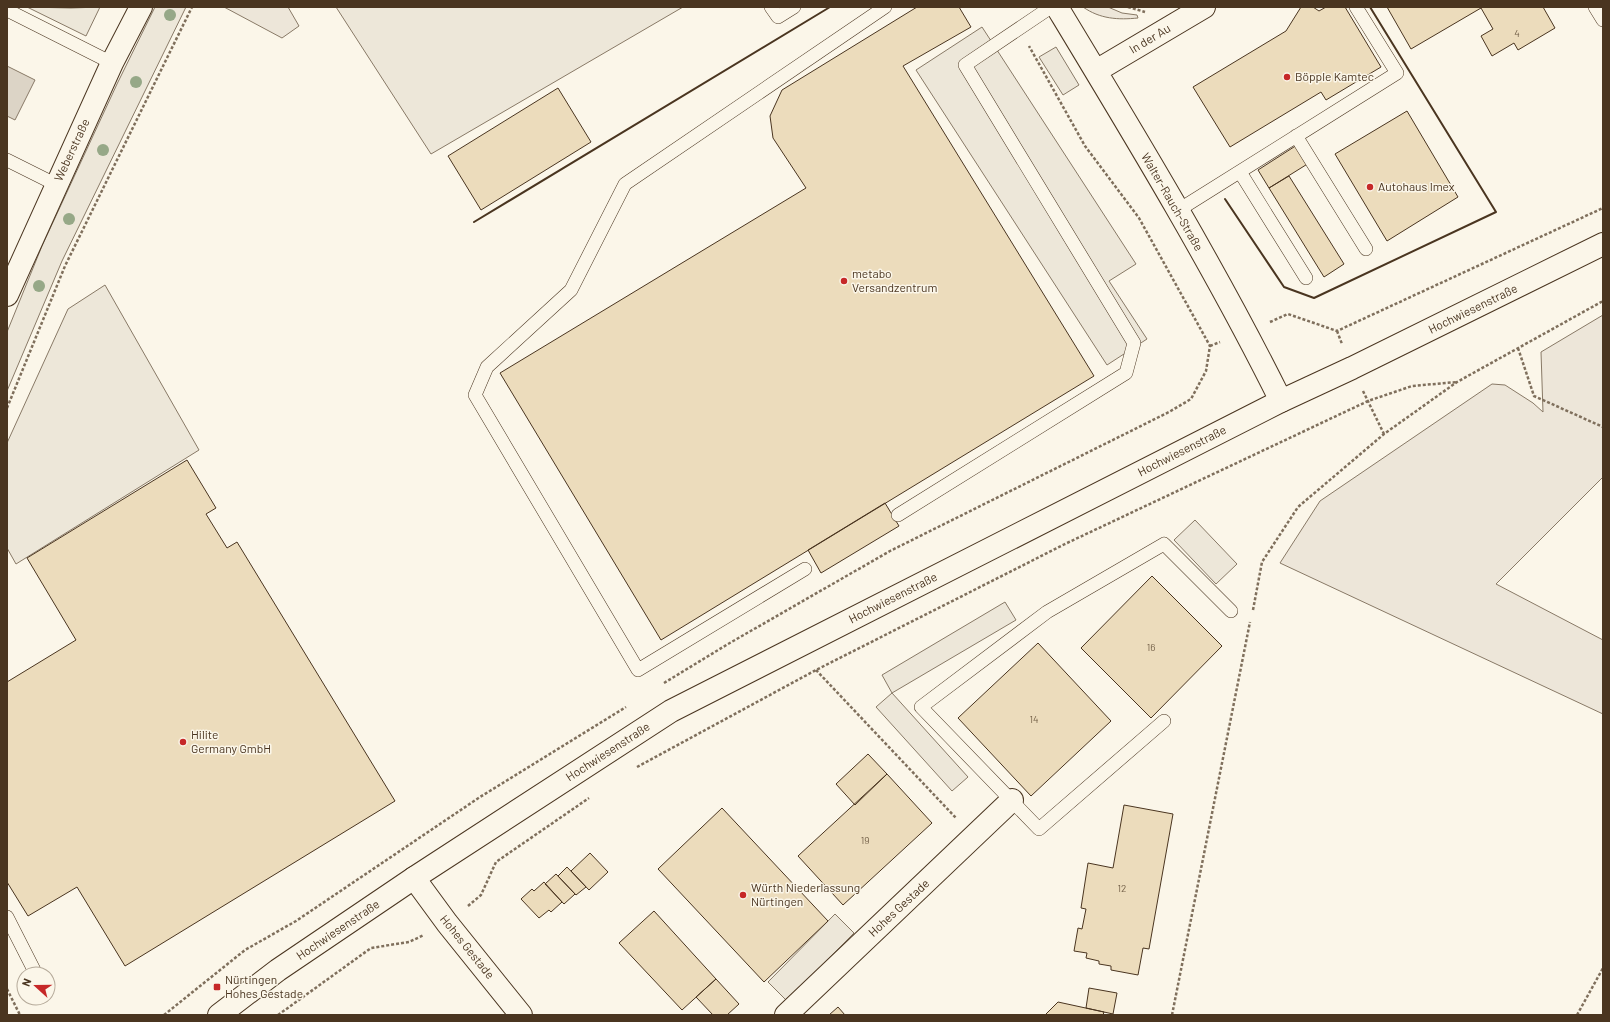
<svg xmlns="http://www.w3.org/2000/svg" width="1610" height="1022" viewBox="0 0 1610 1022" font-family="Barlow,sans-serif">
<rect width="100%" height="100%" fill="#fbf6e9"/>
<path fill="#ede6d9" stroke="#887966" d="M224 7H288L299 26 282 38Z
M1083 7H1108L1122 13 1137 15 1138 18C1118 20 1100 19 1083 7Z
M1603 315V477L1496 584 1603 640V714L1280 563 1320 501 1492 384 1505 385 1533 403 1543 412 1541 352Z"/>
<path fill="#ede7d9" stroke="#887966" d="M27 7 71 8 100 7 86 36Z
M155 7H186L62 261 7 391V332L42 246 117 84Z
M336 7H683L431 154Z
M982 27 1136 264 1109 281 1147 339 1107 365 916 70Z
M1056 47 1079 85 1063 95 1039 57Z
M105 285 199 450 16 564 7 548V443L68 309Z
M1195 520 1237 564 1216 584 1174 540Z
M1005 602 1016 620 892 693 968 777 952 791 876 707 892 693 882 675Z
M835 914 854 933 787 1001 768 982Z"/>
<path fill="#dcd4c6" stroke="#887966" d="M7 66 35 80 15 120 7 116Z"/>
<path fill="#ecdcbc" stroke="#4a3520" d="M917 7H959L971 27 903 66 1094 376 661 640 500 373 806 188 773 138 770 116 782 90Z
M1301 7H1313L1319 11 1326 7H1345L1381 67 1326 100 1321 92 1230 147 1193 87 1286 31Z
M1387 7H1543L1555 28 1518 50 1514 43 1492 56 1481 36 1493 29 1481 8 1411 49Z
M558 88 591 142 481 210 448 156Z
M1407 111 1458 197 1387 241 1335 154Z
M1297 145 1309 163 1269 188 1258 170Z
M1289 176 1344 264 1324 277 1269 188Z
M187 460 216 508 206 514 227 548 237 542 395 801 125 966 77 887 28 916 7 882V682L76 640 27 558Z
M885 503 899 526 821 573 808 550Z
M1152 576 1222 646 1151 718 1081 648Z
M1038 643 1111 721 1031 796 958 718Z
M868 754 887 774 855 805 836 784Z
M887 774 932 823 843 905 798 856Z
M1124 805 1173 814 1149 949 1143 948 1138 975 1111 970V966L1099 964V961L1086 958 1087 953 1074 951 1078 928 1082 929 1086 909 1081 908 1088 863 1113 868Z
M722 808 828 921 764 982 658 869Z
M590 853 608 872 589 890 571 871Z
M567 867 586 887 576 895 558 876Z
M556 874 575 894 564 904 545 884Z
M544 882 562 902 551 912 549 910 539 918 521 899 532 889 534 891Z
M654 911 716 979 682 1010 619 943Z
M716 979 739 1004 727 1015H713L696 997Z
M1089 988 1117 993 1113 1014 1086 1008Z
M1058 1002 1104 1012 1103 1015H1045Z
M838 1007 845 1015H829Z"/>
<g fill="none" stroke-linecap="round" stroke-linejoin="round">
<defs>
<path id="service" d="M771 7 778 17 794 7
M1595 7 1603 20
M7 10 112 63
M1296 136 1366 249
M7 160 55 184
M1240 172 1306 278
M1177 211 1397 73 1356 7
M898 515 1126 373 1134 343 965 65 1051 7
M805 569 638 670 475 395 487 367 571 290 625 184 885 7
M1164 721 1039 829 921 707 1047 612 1164 544 1231 611
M7 917 36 974"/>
<path id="minor" d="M1057 7C1135 136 1214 266 1281 401
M1096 71 1204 7
M7 295 112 63 141 7
M414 878 447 923 521 1015
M786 1015 1012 800"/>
<path id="tertiary" d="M219 1015 278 970 414 878 671 711 1281 401 1352 368 1603 244"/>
</defs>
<use href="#service" stroke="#4a3520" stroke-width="14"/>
<use href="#minor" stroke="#4a3520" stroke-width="24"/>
<use href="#tertiary" stroke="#4a3520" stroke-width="24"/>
<path stroke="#7f6f5c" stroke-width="2.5" stroke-dasharray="3 2" stroke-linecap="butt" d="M1128 7 1145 12
M1270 322 1288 314 1337 331 1603 208
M1337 331 1342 344
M1210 346 1220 342
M1518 348 1534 396 1603 427
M1363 391 1384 434
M7 408 65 266 192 7
M1253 610 1262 562 1298 507 1384 434 1457 382 1603 301
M816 670 956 818
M664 683 728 644 890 551 1169 412 1191 399 1206 371 1210 346 1139 218 1085 146 1029 46
M637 767 816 670 1065 544 1368 401 1412 386 1457 382
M468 906 481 895 496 862 589 798
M7 989 20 1015
M164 1015 245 950 296 921 480 797 626 707
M278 1015 371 948 409 942 424 935
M1172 1015 1250 622
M1577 1015 1603 968"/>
<use href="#service" stroke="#fbf6e9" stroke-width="13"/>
<use href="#minor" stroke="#fbf6e9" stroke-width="22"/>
<use href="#tertiary" stroke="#fbf6e9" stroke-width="22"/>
<path stroke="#4a3520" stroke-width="2" d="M1225 199 1284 287 1314 298 1496 212 1370 7
M474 222 830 7"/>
</g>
<g fill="#96a887">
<circle cx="170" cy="15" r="6"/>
<circle cx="136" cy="82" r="6"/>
<circle cx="103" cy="150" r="6"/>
<circle cx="69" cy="219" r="6"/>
<circle cx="39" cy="286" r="6"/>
</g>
<g fill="#c62828" stroke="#fbf6e9" stroke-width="1.5">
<circle cx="1287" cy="77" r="4"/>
<circle cx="1370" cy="187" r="4"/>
<circle cx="844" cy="281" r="4"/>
<circle cx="183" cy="742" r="4"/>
<circle cx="743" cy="895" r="4"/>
<rect x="213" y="983" width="8" height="8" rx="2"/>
</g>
<g text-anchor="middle" stroke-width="3" stroke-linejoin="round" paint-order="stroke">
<g font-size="10" fill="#725f47">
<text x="1517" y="37">4</text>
<text x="1151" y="651">16</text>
<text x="1034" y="723">14</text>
<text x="865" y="844">19</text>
<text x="1122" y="892">12</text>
</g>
<g font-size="12" fill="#4a3520" stroke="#fbf6e9">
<text transform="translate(1150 39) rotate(-31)" y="4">In der Au</text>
<text transform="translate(72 150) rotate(-65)" y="4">Weberstraße</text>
<text transform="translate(1172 202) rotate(60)" y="4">Walter-Rauch-Straße</text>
<text transform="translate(1473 309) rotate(-26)" y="4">Hochwiesenstraße</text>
<text transform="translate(1182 451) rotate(-27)" y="4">Hochwiesenstraße</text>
<text transform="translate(893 598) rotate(-27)" y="4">Hochwiesenstraße</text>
<text transform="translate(608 752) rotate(-33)" y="4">Hochwiesenstraße</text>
<text transform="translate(899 908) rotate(-43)" y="4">Hohes Gestade</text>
<text transform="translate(338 930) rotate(-34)" y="4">Hochwiesenstraße</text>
<text transform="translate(467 947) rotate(51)" y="4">Hohes Gestade</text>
</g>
<g font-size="12" fill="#4a3520" stroke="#fbf6e9" text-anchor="start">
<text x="1295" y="81">Böpple Kamtec</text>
<text x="1378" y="191">Autohaus Imex</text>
<text x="852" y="278">metabo<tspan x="852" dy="14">Versandzentrum</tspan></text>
<text x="191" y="739">Hilite<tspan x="191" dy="14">Germany GmbH</tspan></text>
<text x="751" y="892">Würth Niederlassung<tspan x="751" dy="14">Nürtingen</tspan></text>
<text x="225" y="984">Nürtingen<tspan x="225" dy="14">Hohes Gestade</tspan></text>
</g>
</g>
<rect width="1610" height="1022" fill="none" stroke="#4a3520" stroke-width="16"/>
<g transform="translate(36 986) rotate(291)"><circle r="19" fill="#fbf6e9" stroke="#b4a999"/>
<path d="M0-3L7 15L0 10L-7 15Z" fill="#c62828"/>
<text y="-6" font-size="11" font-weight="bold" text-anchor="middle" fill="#4a3520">N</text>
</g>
</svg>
